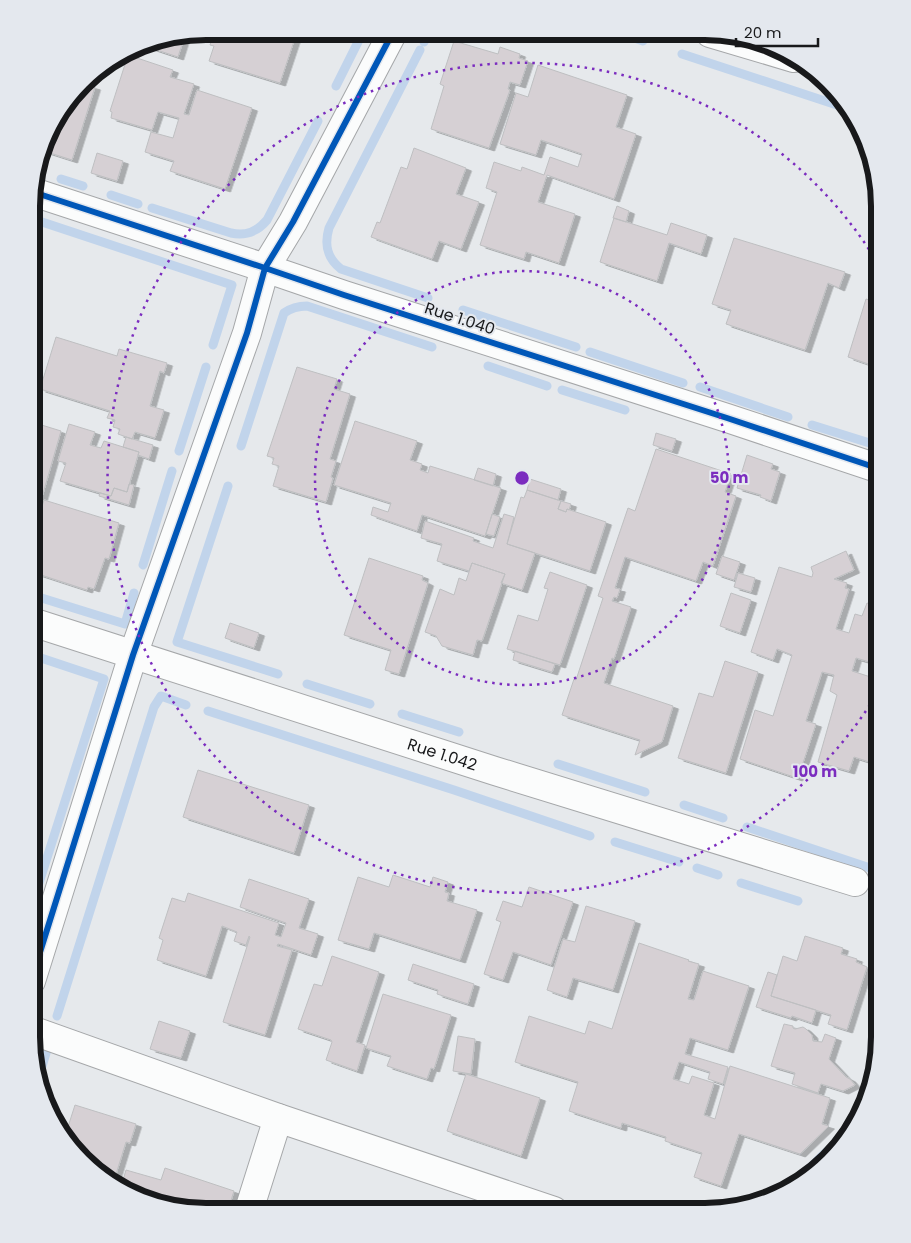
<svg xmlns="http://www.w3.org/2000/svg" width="911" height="1243" viewBox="0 0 911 1243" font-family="Poppins,sans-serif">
<defs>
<filter id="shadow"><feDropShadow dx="5.5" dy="3" stdDeviation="0" flood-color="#0004"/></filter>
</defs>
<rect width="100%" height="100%" fill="#e6e9ec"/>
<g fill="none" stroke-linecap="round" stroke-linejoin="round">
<path stroke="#c1d4eb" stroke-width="9" d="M618 32 643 41
M424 42 429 32
M420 50 329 228C324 245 327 258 341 269L428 298
M682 54 843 107
M336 86 359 40
M61 179 83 186
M111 195 138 204
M152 208 231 233C246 236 257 232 267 220L318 121
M33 219 232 285 213 345
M463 310 576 347
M590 352 683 383
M488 366 547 386
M700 387 788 417
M562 390 625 410
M812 425 876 445
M241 446 284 313C291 308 298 306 307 306L432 347
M179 451 206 367
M228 486 177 642 278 674
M143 565 172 471
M32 595 125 624 134 593
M307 684 370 704
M208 711 454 790 590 836
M402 714 459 732
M558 764 645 792
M684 805 723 818
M747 827 879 871
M615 842 679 862
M697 868 718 875
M741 883 798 901
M31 908 104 679 32 655
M57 1016 154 707 161 696 186 705
M40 1073 50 1040
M802 1176 823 1155 851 1131"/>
</g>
<path fill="#d6d0d4" stroke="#bebfc1" filter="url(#shadow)" d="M205 31H206L297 32 280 83 209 61 214 46 210 45 213 35Z
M185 35 178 57 142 45 150 41Z
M454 41 498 54 500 47 520 54 519 58 528 61 520 85 510 82 508 89 510 90 489 148 431 129 444 86 440 84Z
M128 55 173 70 170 77 194 84 184 114 189 115 197 90 252 108 225 189 170 171 174 161 145 152 151 132 173 138 179 118 158 112 152 130 111 118 112 112 110 111Z
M538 65 627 95 616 127 636 134 614 199 547 175 538 202 575 214 559 263 526 252 524 259 480 245 497 192 486 188 494 162 521 171 522 167 544 175 550 157 578 167 582 154 541 140 536 155 500 144 516 93 528 97Z
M84 84 95 87 72 160 44 151 55 119Z
M414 148 466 168 456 194 479 202 461 249 439 241 432 259 371 237 377 222 380 223 401 167 407 169Z
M97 153 123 161 117 181 91 173Z
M617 206 629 211 626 222 613 218Z
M614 218 667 235 671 223 707 235 701 254 669 243 657 281 600 262Z
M880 222V255L869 251Z
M734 238 845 272 839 288 828 283 805 350 726 324 731 310 712 304Z
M866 299 880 303V368L848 357Z
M56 337 117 356 119 349 167 363 164 373 160 371 150 406 164 410 155 438 135 432 132 439 118 434 120 429 113 427 115 420 107 418 110 411 40 389Z
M297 367 337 379 334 389 350 394 330 459 336 461 331 477 333 478 326 502 273 486 279 466 272 464 274 458 267 456Z
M355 421 417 441 410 460 422 464 420 470 428 473 430 466 501 488 485 536 422 515 417 531 371 515 373 507 388 512 391 503 334 485Z
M32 422 61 431 32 532Z
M69 424 95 432 90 445 101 448 104 441 139 452 127 492 114 488 111 496 60 481 66 463 58 461Z
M656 433 676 439 672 451 653 445Z
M126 437 153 445 149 459 138 455 139 452 123 447Z
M656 449 731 474 725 492 736 496 713 566 703 562 696 581 625 557 615 588 620 589 617 598 614 597 612 601 631 607 614 659 612 658 604 683 673 706 662 742 635 755 640 740 562 715 574 679 576 680 603 598 598 596 628 508 635 511Z
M747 455 773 464 771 469 780 472 771 501 760 497 761 495 737 488Z
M478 468 496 474 493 486 474 480Z
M530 479 561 489 558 500 527 490Z
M129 484 134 485 129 505 99 496 100 493 111 496 114 488 127 492Z
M527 490 561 501 558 509 566 512 567 509 606 522 590 571 507 544 521 497 524 498Z
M44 500 119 523 109 559 105 558 94 589 88 587 87 590 32 572V539Z
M561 501 571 504 569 510 567 509 566 512 558 509Z
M492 514 500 517 494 536 486 534Z
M504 514 514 517 507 544 535 553 522 590 501 583 505 574 472 563 469 571 437 561 442 544 421 538 425 521 474 538 473 541 493 548Z
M846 551 854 570 834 579 847 583 845 588 849 589 836 629 849 633 855 614 862 616 867 603 880 607V665L856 658 852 671 880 680 879 765 854 757 849 771 818 762 837 695 830 691 834 675 822 672 806 721 816 724 801 769H800L797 778 740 759 755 710 773 716 792 655 777 649 773 660 751 652 779 567 812 577 813 573 811 567Z
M722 556 740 562 734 580 716 574Z
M369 558 423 576 422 580 428 583 399 674 385 670 391 650 344 635Z
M472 563 505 574 482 641 477 640 473 655 442 646 436 636 425 632 440 589 454 595 459 578 466 581Z
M550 572 587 585 560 665 507 649 518 615 538 621 548 589 544 588Z
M738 573 755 578 751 592 734 587Z
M731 593 751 600 740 633 720 626Z
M230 623 259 633 254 648 225 638Z
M515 651 555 664 552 672 513 660Z
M725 661 758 672 726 773 678 758 699 693 713 697Z
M198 770 309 805 294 853 183 817Z
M393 875 430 887 433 877 448 882 445 892 449 893 447 901 477 910 460 960 374 933 369 949 338 940 358 877 389 887Z
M249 879 309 899 299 928 318 934 311 955 278 944 277 946 292 950 265 1035 223 1022 250 937 249 936 246 945 234 941 237 932 222 926 206 976 157 960 163 940 159 938 172 898 185 902 188 893 279 923 275 935 281 937 286 923 240 907Z
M529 887 573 902 551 965 513 952 503 980 484 974 501 922 496 920 503 901 522 907Z
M586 906 635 921 613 990 573 978 567 997 547 990 563 939 575 942Z
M805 936 843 948 841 954 857 959 856 962 867 967 847 1030 828 1024 831 1015 771 996 783 956 797 961Z
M639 943 689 960 688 961 699 964 688 999 694 1000 703 971 749 986 728 1050 690 1038 685 1054 728 1067 723 1084 708 1079 710 1072 679 1062 673 1079 689 1084 692 1076 714 1083 704 1115 715 1119 730 1066 830 1098 822 1124 829 1126 800 1154 739 1134 721 1186 694 1177 702 1153 665 1141 666 1137 622 1123 621 1128 569 1111 578 1082 515 1062 529 1016 585 1034 589 1021 612 1029Z
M332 956 379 972 356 1042 365 1045 357 1071 326 1060 332 1042 331 1040 298 1029 314 984 322 986Z
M413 964 474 984 468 1004 437 994 438 990 408 980Z
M768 972 777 975 771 996 816 1010 812 1023 792 1016 791 1018 756 1007Z
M383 994 451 1015 434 1069 431 1068 427 1079 387 1066 391 1056 366 1048Z
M159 1021 190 1031 181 1058 150 1049Z
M784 1024 793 1026V1028L795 1029 803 1027 806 1029 812 1035 813 1041 822 1042 825 1034 836 1038 829 1059 846 1077 850 1079 855 1085 843 1091 821 1084 818 1093 792 1084 795 1073 771 1066Z
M458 1036 475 1039 471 1074 453 1071Z
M466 1074 540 1098 521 1156 447 1131Z
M75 1105 136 1124 130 1143 126 1142 113 1184 109 1182 66 1133Z
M165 1168 234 1191 228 1210H184L121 1187 126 1170 161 1180Z
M302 1204 323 1211H301Z"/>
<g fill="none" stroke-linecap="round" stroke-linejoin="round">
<defs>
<g id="street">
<path d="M710 33 794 58"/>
<path d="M33 192 265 268 344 295 727 418 880 469"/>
<path id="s1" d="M32 622 495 771 855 882"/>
<path d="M31 981 133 655 247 333 265 268 293 222 393 32"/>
<path d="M31 1030 278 1118 554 1211"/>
<path d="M249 1210 278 1118"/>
</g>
</defs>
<use href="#street" stroke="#a5a7a9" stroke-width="30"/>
<use href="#street" stroke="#fbfcfc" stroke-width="28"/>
<defs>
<path id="cycleway" d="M33 192 265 268 344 295 727 418 880 469
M31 981 133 655 247 333 265 268 293 222 393 32"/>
</defs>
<use href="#cycleway" stroke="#e4e8ee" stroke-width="9"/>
<use href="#cycleway" stroke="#0057b8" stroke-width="6"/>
</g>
<g fill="none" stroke="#7b2cbf" stroke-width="2.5" stroke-dasharray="2.5 5">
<circle cx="522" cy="478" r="207"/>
<path d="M878 692A415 415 0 1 1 880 267"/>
</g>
<g text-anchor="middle" stroke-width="4" stroke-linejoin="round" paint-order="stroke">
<g font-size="16" fill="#18191b" stroke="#e4e8ee">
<text transform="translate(460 318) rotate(18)" y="6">Rue 1.040</text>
<text dy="6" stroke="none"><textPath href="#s1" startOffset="431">Rue 1.042</textPath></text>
</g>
</g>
<path d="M0 0H911V1243H0ZM206 40H705A166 166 0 0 1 871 206V1037A166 166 0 0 1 705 1203H206A166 166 0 0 1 40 1037V206A166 166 0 0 1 206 40Z" fill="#e4e8ee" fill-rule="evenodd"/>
<path fill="none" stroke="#18191b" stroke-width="6" d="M206 40H705A166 166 0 0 1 871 206V1037A166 166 0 0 1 705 1203H206A166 166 0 0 1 40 1037V206A166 166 0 0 1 206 40Z"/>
<circle cx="522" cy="478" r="8" fill="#7b2cbf" stroke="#e4e8ee" stroke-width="2.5"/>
<g font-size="15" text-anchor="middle" font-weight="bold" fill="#7b2cbf" stroke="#e4e8ee" stroke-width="4" stroke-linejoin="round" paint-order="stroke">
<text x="729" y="483">50 m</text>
<text x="815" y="777">100 m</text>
</g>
<path d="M736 38v8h82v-8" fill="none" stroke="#18191b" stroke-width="2.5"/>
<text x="744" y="38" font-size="15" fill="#18191b" stroke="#e4e8ee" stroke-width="4" paint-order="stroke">20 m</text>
</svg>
